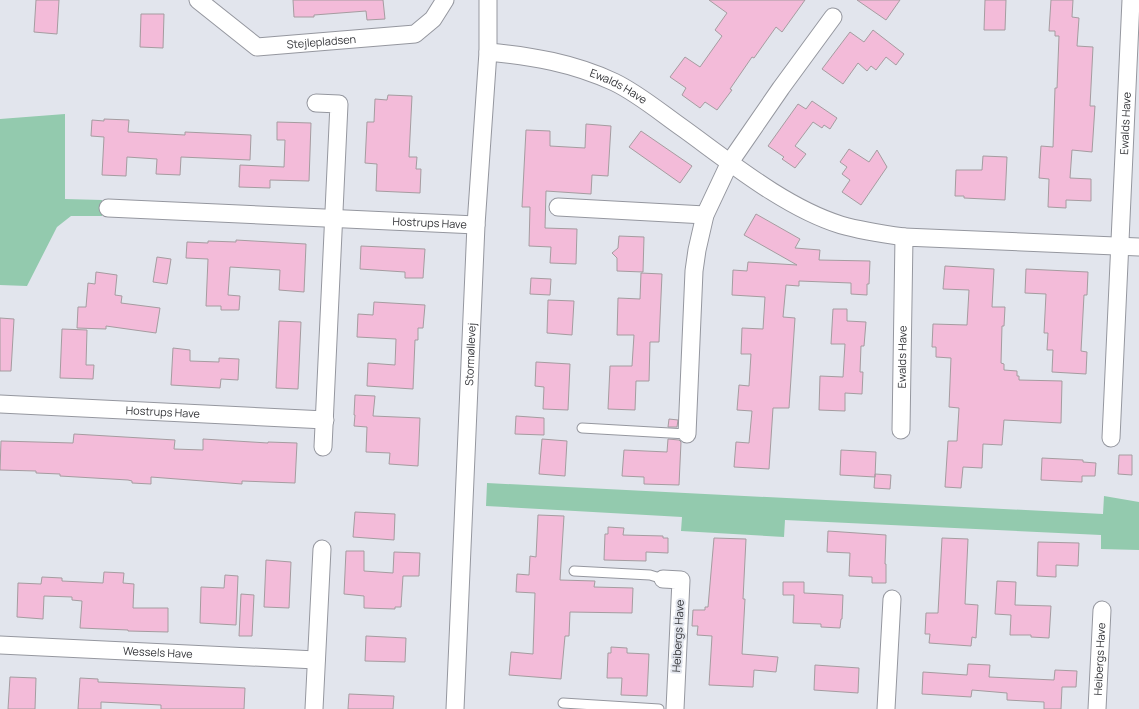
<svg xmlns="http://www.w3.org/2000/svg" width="1139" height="709" viewBox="0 0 1139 709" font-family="Manrope,sans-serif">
<rect width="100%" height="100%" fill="#e2e5ed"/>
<path fill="#93caae" d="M65 114V199L102 200V216H71L57 227 27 286 0 285V119Z
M487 483 1103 514 1104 496 1139 502V550L1101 549V535L785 520 784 537 681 531 682 517 486 506Z"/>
<path fill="#f3bbd9" stroke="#a59ca0" d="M36 0H59L57 34 34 32Z
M293 0H383L385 19 367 20 366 11 314 15V17H294Z
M709 0H805L782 32 776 27 754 58 752 57 730 89 732 90 717 110 705 102 700 108 682 95 686 88 670 77 685 57 700 67 722 36 715 30 727 13Z
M857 0H900L886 20Z
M985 0H1006L1005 30H984Z
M1051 0H1073L1072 17 1079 18 1077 46 1093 47 1090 106H1095L1092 152 1072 150 1070 178 1091 179V201L1066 200V208L1048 207 1049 179 1039 178 1041 146 1053 147 1055 88H1057L1059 36H1055V31H1049Z
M141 14H164L163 48 140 47Z
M873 30 904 54 896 65 886 57 876 70 871 66 867 71 858 63 843 84 822 69 850 32 864 42Z
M388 95 412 96 409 157H417L416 169H421L420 193 376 191 377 164 365 163 367 122H374L375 99 387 100Z
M812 101 837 118 830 129 824 125 822 128 813 122 795 146 806 154 795 168 782 159 784 157 768 146 798 104 806 109Z
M104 119 129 120 128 132 185 135V132L251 135 250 160 181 157 180 175 156 174 157 159 127 157 126 176 102 175 104 137 91 136 92 120 104 121Z
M277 122 311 123 309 181 270 180V188L239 187 240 165 284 167 285 140H277Z
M586 124 611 126 608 176 592 175 591 194 546 191 545 228 577 229 576 264 550 263 551 247 529 246 530 207H522L526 130 550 131V146L585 148Z
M641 131 692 166 680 183 629 147Z
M849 149 869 162 877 150 887 167 861 205 842 192 850 180 842 174 847 167 840 162Z
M983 156 1007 157 1005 200 964 198V196H955L956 170H982Z
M756 214 800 239 795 248 820 250 819 260 870 261 869 284H867V295L851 294V283L799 281V286L786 285 783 317 795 318 789 408H773L769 469 734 467 736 442 749 443 752 411 737 410 739 385 749 386 751 354H741L742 328 763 329 765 297 732 295 733 270 747 271 748 262 797 265 744 235Z
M619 236 644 237 643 272 617 271V258L612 253 618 248Z
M236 240 306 244 304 292 279 290 280 270 230 267 228 295 240 296 239 310H221V306H206L208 259 186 258 187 242 208 243V241L236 242Z
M361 246 425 249 423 278H405V272L360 269Z
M157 257 171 259 167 284 153 282Z
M945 266 994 269 992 307H1005L1004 326H1002L1001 363 1004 364V370L1017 371V376H1019V380L1062 381 1061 423 1004 420 1002 445 983 444 982 468 963 467 961 488 945 487 948 441H957L959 408 949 407 951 358 936 357V347H932L933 324 967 325 969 290 943 289Z
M1026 269 1088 272 1087 295H1084L1081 351 1087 352 1086 374 1052 372 1053 350H1047L1048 333H1044L1046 294 1025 293Z
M96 272 117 275 115 295 122 296 121 303 160 308 156 333 106 326V329L77 328 78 307H86L88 283 95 284Z
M641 273 662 274 659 342H650L649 381H636L635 410 608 409 610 366H632L634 335H617L618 298 640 299Z
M531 278 551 279 550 295 530 294Z
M548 300 574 301 572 335 547 333Z
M374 302 425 305 423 328H418V340H415L413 389 367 386 368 363 395 365 396 339 357 337 358 314 373 315Z
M833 309H847V321L866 322 864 346H861L860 372H863L862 394 845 393V411L819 410 820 376 843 377 845 344H831Z
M0 318 14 319 11 371H0Z
M279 321 301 322 298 389 276 388Z
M62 329 87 330 86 365H94L93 379 60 378Z
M173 348 190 350V361L219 362V358L239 359 238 380 221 379 220 388 171 385Z
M536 362 570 364 568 410 543 409 544 387 535 386Z
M355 395 375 396 373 416 420 418 418 466 389 464 390 453 366 452 367 427 354 426 355 415H354Z
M516 416 544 418V435L515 434Z
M669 419 678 420 677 427H668Z
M74 434 175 440 174 449 203 450V439L268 443V442L297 443 295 483 242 481V484L151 477V484L132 483V481L128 480 60 476V474L36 473V471L0 470 1 441 73 443Z
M542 439 567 441 565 476 539 474Z
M668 439 679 440 681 442 679 485 644 484V477L622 476 624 450 667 452Z
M841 450 876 452 875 477 840 475Z
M1119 455H1132V475L1118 474Z
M1042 458 1083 460V462L1096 463 1095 476H1082V482L1041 480Z
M875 474 891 475 890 489 874 488Z
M355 512 395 514 394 540 353 537Z
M538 515 564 516 560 580 595 581 594 587 633 588 632 613 570 612 569 636H565L561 679 509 675 511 652 533 654 535 593 516 592 517 574 529 575 530 556 536 557Z
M608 527 624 528 623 535 663 536V538H668V553L646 552V561L604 560 605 534H608Z
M828 531 886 535 885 564H886V583H872V577L849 576 850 553 827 552Z
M714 538 746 539 743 599H745L742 654 778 657 776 672 754 670 753 687 709 685 712 636 697 635 698 626H692L693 610H705V607H708Z
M942 538 968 539 965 604 978 605 976 638 972 637 971 646 929 643 930 634H925L926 613H938Z
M1038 542 1079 543 1078 566 1056 565V577L1037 576Z
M346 551H364V571L393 573 394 552 420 553 419 576H403L401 607H395V609L364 608V596L344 594Z
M266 560 291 562 289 608 264 607Z
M104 572 124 573 123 583 134 584 133 608H168V632L128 631V630L80 628 82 601 72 600V597L44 596 43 619 17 617 18 583 41 584 42 577 62 578V581L103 583Z
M225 575 238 576 236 625 200 623 201 587 224 588Z
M997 581 1016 582 1015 605 1051 606 1049 638 1031 637V635H1010L1011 615 995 614Z
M783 582H804V593L843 595 842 619H841L840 628 821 627V624L793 623 794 595H783Z
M241 594 254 595 252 636H239Z
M366 636 406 638 405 662 365 661Z
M611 647 627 648V653L649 654 647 696 621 695 622 678H607L608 653H611Z
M968 664 990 665 989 677 1054 680 1055 670 1077 671 1076 687H1062L1061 709H1044V702L1007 700V693L972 690 971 697 922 694 923 672 967 675Z
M815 665 859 668 858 693 814 690Z
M10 677 36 678 35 709H8Z
M80 678 98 679V682L245 688 244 709H161V705L101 702V709H78Z
M349 694 394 696 393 709H348Z"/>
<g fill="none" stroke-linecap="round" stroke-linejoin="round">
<defs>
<path id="lane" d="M582 428 687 434
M574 571 650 575 663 579
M563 703 659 709"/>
<g id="street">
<path id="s1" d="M198 0 257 47 415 34 433 19 445 0"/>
<path id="s2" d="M488 52C532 56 573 63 614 82 639 94 661 113 684 129 731 163 786 208 841 225 862 231 883 234 904 237"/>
<path d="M316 103 339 104 323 447"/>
<path d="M558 207 705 215"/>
<path id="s3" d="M108 208 476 225"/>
<path id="s4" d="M0 404 325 420"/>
<path id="s5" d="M901 430 904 237 1139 247"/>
<path d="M687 434 694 271 697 250 705 215 730 162 781 88 833 17"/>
<path id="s6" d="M1111 438 1131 0"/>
<path d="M663 579 681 580 675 709"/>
<path id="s7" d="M0 645 316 660"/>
<path d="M314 709 322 549"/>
<path id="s8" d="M455 709 476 225 488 52V0"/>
<path d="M886 709 892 599"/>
<path id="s9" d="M1097 709 1102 610"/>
</g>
</defs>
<use href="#lane" stroke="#95979f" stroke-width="11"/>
<use href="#street" stroke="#95979f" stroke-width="19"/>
<use href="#lane" stroke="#fff" stroke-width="9"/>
<use href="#street" stroke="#fff" stroke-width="17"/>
</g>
<g text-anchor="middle" stroke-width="4" stroke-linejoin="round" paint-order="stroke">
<g font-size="11" fill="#343539" stroke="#e2e5ed">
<text dy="4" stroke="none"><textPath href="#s1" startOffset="140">Stejlepladsen</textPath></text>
<text dy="4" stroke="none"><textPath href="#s2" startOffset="136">Ewalds Have</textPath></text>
<text dy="4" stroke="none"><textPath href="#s6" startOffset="315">Ewalds Have</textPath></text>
<text dy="4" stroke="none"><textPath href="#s3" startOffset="322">Hostrups Have</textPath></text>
<text dy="4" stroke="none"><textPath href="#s8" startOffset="355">Stormøllevej</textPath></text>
<text dy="4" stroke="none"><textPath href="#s5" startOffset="73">Ewalds Have</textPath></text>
<text dy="4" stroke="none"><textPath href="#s4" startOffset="163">Hostrups Have</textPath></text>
<text transform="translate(678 636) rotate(-87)" y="4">Heibergs Have</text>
<text dy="4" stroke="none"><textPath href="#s7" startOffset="158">Wessels Have</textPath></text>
<text dy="4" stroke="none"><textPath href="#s9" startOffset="50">Heibergs Have</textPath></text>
</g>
</g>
</svg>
